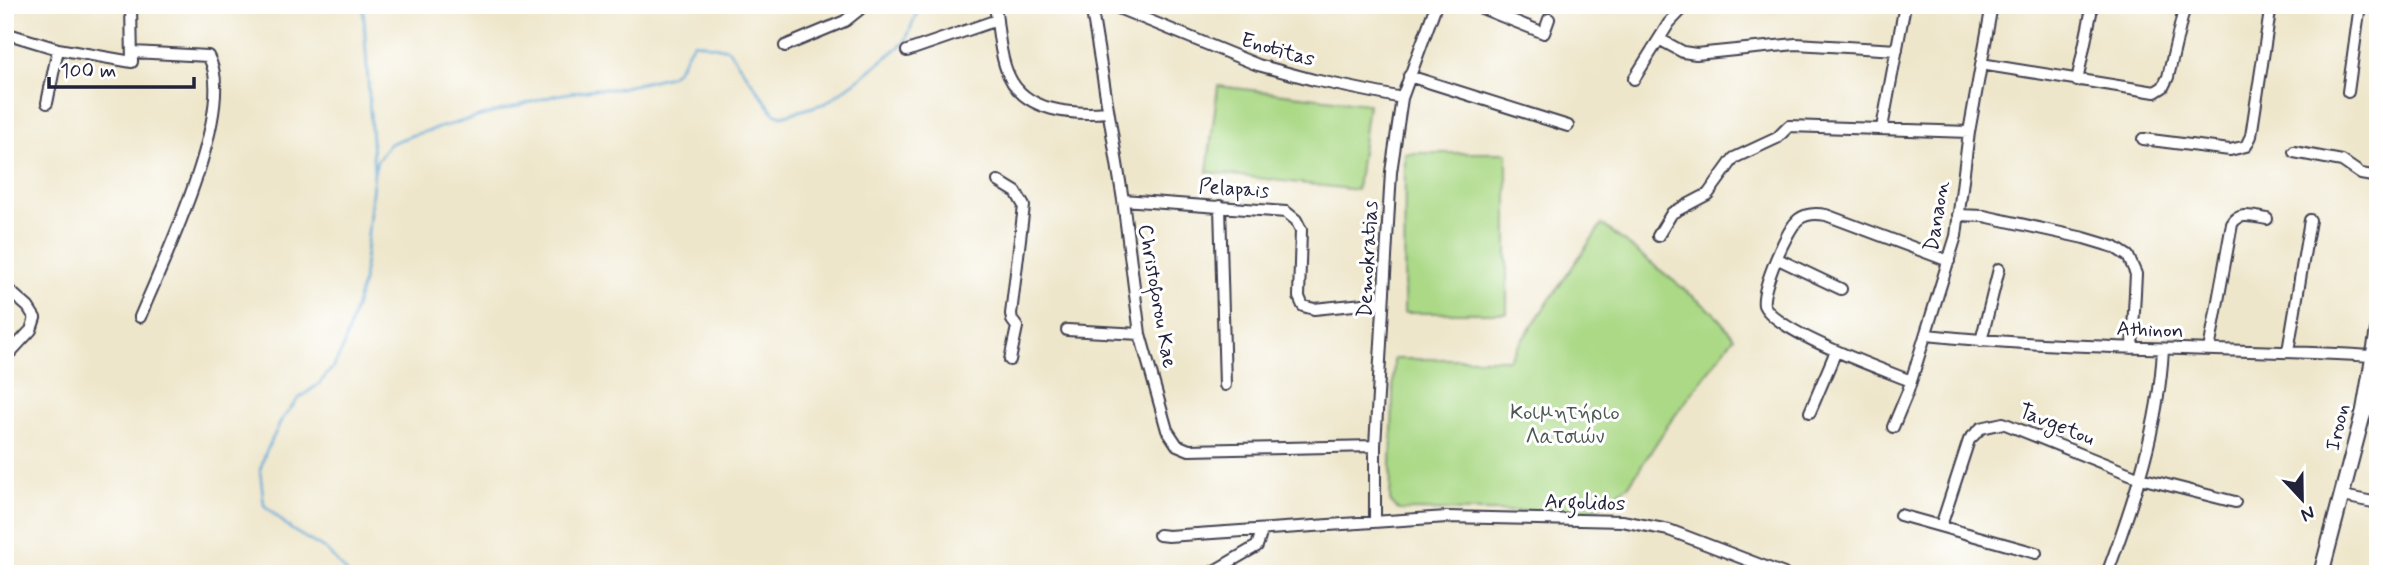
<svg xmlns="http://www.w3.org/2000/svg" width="2383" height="579" viewBox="0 0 2383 579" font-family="Mynerve,sans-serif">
<rect width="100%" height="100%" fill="#fff"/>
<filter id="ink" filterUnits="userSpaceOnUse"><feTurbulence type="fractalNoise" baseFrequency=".0143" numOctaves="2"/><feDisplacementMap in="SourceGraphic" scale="14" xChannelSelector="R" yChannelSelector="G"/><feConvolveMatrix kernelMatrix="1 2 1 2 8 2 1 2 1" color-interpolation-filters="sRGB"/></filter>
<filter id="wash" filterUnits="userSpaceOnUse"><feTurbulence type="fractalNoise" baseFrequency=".00686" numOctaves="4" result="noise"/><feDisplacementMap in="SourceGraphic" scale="28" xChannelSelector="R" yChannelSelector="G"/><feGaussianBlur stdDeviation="1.57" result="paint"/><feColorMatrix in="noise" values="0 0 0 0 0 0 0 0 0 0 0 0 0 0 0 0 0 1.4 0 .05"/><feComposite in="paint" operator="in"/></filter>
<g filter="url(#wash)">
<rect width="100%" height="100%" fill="#eee6ca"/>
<path fill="#abd986" stroke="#667e60" stroke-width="2" d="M1218 86 1368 104 1357 190 1207 172Z
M1405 153H1507V313H1404Z
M1602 224 1714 313 1734 337 1668 425 1629 485 1598 507 1578 512 1399 510 1390 503 1394 359H1509Z"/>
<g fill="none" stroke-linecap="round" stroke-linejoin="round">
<path stroke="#5da6d4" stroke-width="2.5" d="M374 173 377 161 389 144 413 135 557 95 594 89H616L670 76C681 69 686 53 694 42L728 49 774 113 782 116 826 103 863 76 905 42 920 5
M348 574 326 550 292 530 264 505 260 470 265 454 281 421 298 399 319 384 334 366 343 348 363 282 374 173 363 5"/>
</g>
</g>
<g filter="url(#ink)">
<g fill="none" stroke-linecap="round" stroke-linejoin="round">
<defs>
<path id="minor" d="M995 5C998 26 1000 58 1009 76 1025 112 1073 115 1107 112
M1091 5 1123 200 1140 334 1167 430 1177 445 1189 450 1375 446
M1111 5 1258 65 1314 80 1402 98
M1474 5 1544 33 1549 19
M5 33 58 49 132 62 131 5
M1659 39 1683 52 1696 54 1796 44 1897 50
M785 46 845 21 865 5
M907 51 997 20
M133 52 208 56C239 106 162 264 140 317
M1981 64 2155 92 2163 87 2168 77 2185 5
M1409 76 1568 126
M1634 79 1669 23 1686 5
M2077 81 2091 13
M2348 92 2360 5
M47 103 58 49
M1882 128 1905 5
M2143 139 2230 150 2246 146 2251 136 2271 5
M2294 152 2342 161 2361 174 2378 177
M998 181 1016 192 1024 206 1011 314 1012 320 1017 327 1010 360
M1123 200 1286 212 1296 220 1301 230 1299 297 1303 306 1314 309 1383 302
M1220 206 1225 385
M1958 215 1984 216 2084 238 2114 247 2128 256 2136 274 2132 348
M1658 236 1672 213 1708 194 1734 158 1777 138 1789 126 1969 132
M1778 259 1841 289
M5 287 28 307 35 318 31 330 5 358
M1067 330 1140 334
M1927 335C2075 351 2224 347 2372 356
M1981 341 1999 269
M2209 350 2232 224C2239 211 2254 217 2267 219
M2288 351 2310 220
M1911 381C1881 369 1776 332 1764 305 1761 290 1787 228 1799 219 1807 213 1816 213 1826 215L1949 261
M2364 410 2378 412
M1810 412 1836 351
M1893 427 1908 391 1956 236 1969 132 1992 5
M2343 496 2378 503
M1900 515 2036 553
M1375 521V446L1391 172 1402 98 1436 5
M1941 526 1969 440 1981 428 2003 423 2140 478 2235 502
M1159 535 1168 536 1447 517 1622 521 1669 530 1784 574
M1209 574 1257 546 1262 531
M2107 574C2134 501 2159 426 2163 349"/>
<path id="tertiary" d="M2321 574 2364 410 2378 330"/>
</defs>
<use href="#minor" stroke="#413f50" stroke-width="14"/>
<use href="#tertiary" stroke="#413f50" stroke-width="18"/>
<use href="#minor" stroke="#fff" stroke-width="10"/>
<use href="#tertiary" stroke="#fff" stroke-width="14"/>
</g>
</g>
<g text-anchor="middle" stroke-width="6" stroke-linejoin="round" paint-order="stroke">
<g font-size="21" fill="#22223b" stroke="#fff">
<text transform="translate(1278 49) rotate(16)" y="7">Enotitas</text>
<text transform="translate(1234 188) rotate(4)" y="7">Pelapais</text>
<text transform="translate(1936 216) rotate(-81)" y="7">Danaon</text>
<text transform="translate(1367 259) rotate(-87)" y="7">Demokratias</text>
<text transform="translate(1158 296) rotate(80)" y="7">Christoforou Kae</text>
<text transform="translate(2150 329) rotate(2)" y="7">Athinon</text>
<text transform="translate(2057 424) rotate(22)" y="7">Tavgetou</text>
<text transform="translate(2337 427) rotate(-77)" y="7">Iroon</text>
<text transform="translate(1585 502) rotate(2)" y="7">Argolidos</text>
</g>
<g font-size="21" fill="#4b5952" stroke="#fff">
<text x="1565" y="419">Κοιμητήριο<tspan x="1565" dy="24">Λατσιών</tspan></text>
</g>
</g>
<rect width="2383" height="579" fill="none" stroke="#fff" stroke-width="28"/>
<g transform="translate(2302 499) rotate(158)" stroke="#ffffff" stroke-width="5" paint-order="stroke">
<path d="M0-5L12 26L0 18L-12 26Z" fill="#22223b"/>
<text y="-10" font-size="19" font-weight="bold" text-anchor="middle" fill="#22223b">N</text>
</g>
<path d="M49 77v10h145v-10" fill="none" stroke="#22223b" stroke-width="3.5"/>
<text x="60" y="77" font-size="21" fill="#22223b" stroke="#ffffff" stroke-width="5" paint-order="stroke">100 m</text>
</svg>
